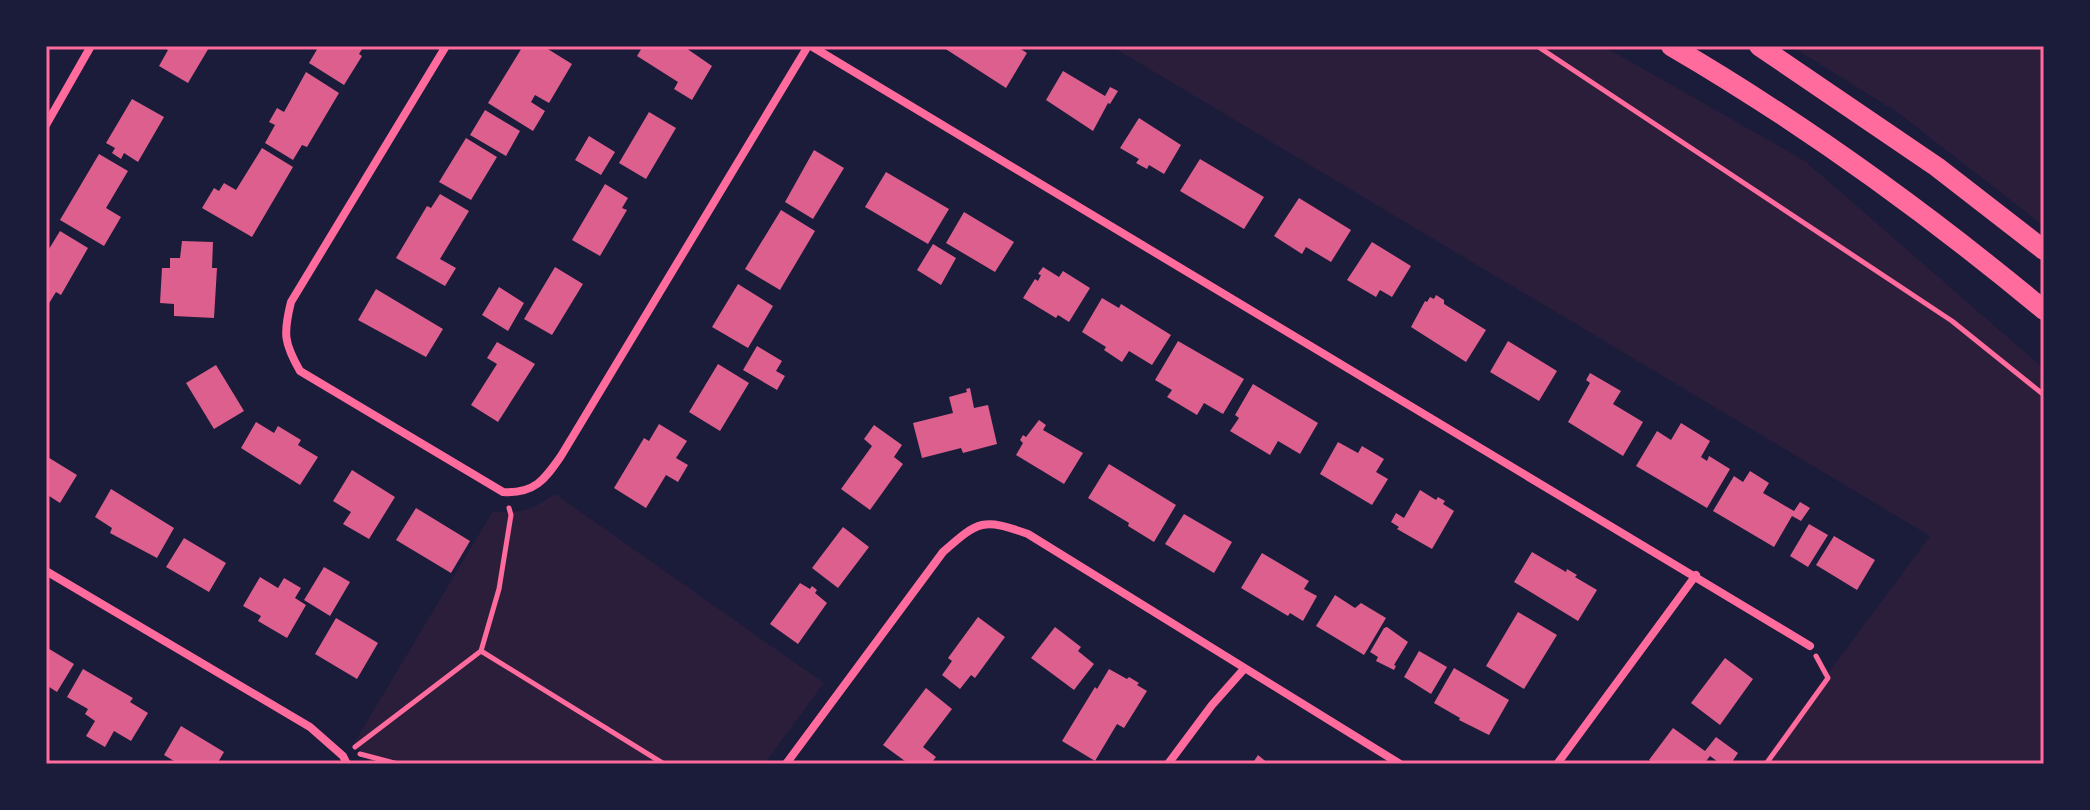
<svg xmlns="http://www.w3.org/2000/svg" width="2090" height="810" viewBox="0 0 2090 810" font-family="'Varela Round',sans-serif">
<rect width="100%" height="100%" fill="#1b1b3a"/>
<path fill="#2a1e3b" d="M1111 46H1603L1805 161 2044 369V764H1761L1930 536Z
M1791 46H2044V226L1897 112Z
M555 494 824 683 764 764H372L354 743 493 511C521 515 532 509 555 494Z"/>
<path fill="#dd5f8e" d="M165 46H210L188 83 159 66 168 50 164 48Z
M319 46H364L359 54 362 56 344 85 309 63Z
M523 46H543L572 64 549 103 535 95 531 102 545 111 533 131 488 103Z
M643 46H683L712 66 692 100 674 89 678 82 637 56Z
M941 46H1016L1027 53 1006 88Z
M1063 71 1105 96 1110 87 1118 91 1110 104 1108 103 1093 131 1046 100Z
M306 72 339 93 307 147 302 145 293 160 265 143 275 125 269 122 277 108 284 112Z
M132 99 164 117 138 162 124 153 121 159 112 153 115 148 106 143Z
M485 110 520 131 506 156 470 135Z
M649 112 676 128 646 179 619 163Z
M1139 118 1181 145 1164 174 1149 165 1147 169 1136 163 1139 159 1120 148Z
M589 136 615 152 601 175 575 160Z
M466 138 497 157 471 200 439 182Z
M262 148 293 167 252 237 202 208 214 188 219 191 224 183 236 190Z
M814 150 844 168 813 219 785 202Z
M99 154 128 171 106 208 121 217 104 246 60 220Z
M1200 159 1264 197 1244 229 1180 191Z
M886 172 949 209 928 244 865 207Z
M605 184 628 198 622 208 627 210 600 256 572 240Z
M440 194 469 211 440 259 456 268 445 286 396 258 427 206 431 208Z
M1299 198 1351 230 1331 262 1306 247 1302 254 1274 236Z
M781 210 815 231 780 290 745 269Z
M964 212 1014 242 995 272 946 243Z
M60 231 88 248 61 295 56 292 46 308V247L49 249Z
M182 241 213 242 212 268H217L214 318 174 316V304L160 303 162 268H170V258H180Z
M1372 242 1411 266 1392 297 1380 290 1376 297 1347 280Z
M933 244 956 258 941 285 917 270Z
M555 267 583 284 552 335 524 319Z
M1043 267 1059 277 1063 271 1090 288 1069 322 1058 315 1056 318 1023 298 1035 279 1038 281 1041 275 1038 274Z
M738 284 773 306 748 348 712 327Z
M499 287 524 303 508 331 482 315Z
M376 289 443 329 426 357 358 320Z
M1436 295 1444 300V304L1486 330 1466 362 1411 327 1425 301 1427 302 1430 297 1434 299Z
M1102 298 1119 308 1121 304 1171 335 1152 365 1129 351 1122 362 1104 350 1106 347 1082 332Z
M1178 341 1244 379 1223 414 1204 403 1197 415 1167 397 1172 390 1155 380Z
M1508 341 1557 371 1539 401 1490 372Z
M497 342 535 364 498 422 471 405 497 364 487 358Z
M757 346 782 361 776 371 785 376 777 390 743 370Z
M718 364 749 383 720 431 689 412Z
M216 365 244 411 214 429 186 383Z
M1590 373 1621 391 1613 404 1643 422 1623 456 1568 422 1590 383 1586 380Z
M1253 384 1318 423 1300 454 1278 441 1270 455 1230 431 1239 418 1235 415Z
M970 388 974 408 988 405 997 444 963 453 961 448 922 458 913 423 953 413 949 397 967 392 966 389Z
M1039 420 1046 425 1043 430 1083 453 1064 484 1016 455 1023 443 1020 440 1023 435 1026 437Z
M256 422 274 433 278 426 301 440 298 445 318 457 300 485 241 448Z
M1681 423 1710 441 1701 457 1707 461 1709 456 1730 469 1707 508 1636 466 1657 431 1671 440Z
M659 424 687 441 676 458 688 465 678 482 666 475 646 508 614 488 644 438 649 441Z
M874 425 902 445 894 457 903 464 870 510 841 489 872 446 864 439Z
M1338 442 1358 453 1362 446 1384 459 1376 472 1388 479 1372 505 1320 474Z
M46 456 77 475 60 503 46 494Z
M1109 464 1176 505 1154 542 1128 526 1129 523 1088 498Z
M352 470 395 497 369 539 343 524 351 512 333 501Z
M1750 471 1769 483 1763 493 1794 511 1800 502 1810 508 1801 521 1792 516 1774 547 1713 511 1734 476 1743 482Z
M111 489 174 528 157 558 110 533 112 528 95 517Z
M1420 490 1436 500 1438 497 1445 501 1443 504 1454 511 1432 549 1397 529 1399 527 1391 522 1396 513 1404 518Z
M416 508 470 541 451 573 396 540Z
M1184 514 1232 542 1214 573 1165 544Z
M1809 524 1828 535 1808 567 1790 556Z
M843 527 869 547 838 588 812 568Z
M1834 536 1875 560 1857 590 1816 565Z
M184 538 226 563 209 592 166 567Z
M1532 552 1566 572 1567 569 1577 575 1575 577 1597 590 1578 621 1514 582Z
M1262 553 1309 581 1304 589 1317 596 1303 621 1290 613 1288 616 1241 588Z
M324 567 350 582 330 616 304 600Z
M260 577 278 588 284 578 301 588 295 598 306 605 287 638 258 621 261 616 243 606Z
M800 583 810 589 812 586 817 590 815 593 827 603 798 644 770 624Z
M1335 595 1355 608 1361 603 1386 618 1364 655 1316 626Z
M1518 612 1557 635 1524 689 1486 666Z
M978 617 1005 637 975 678 971 675 960 689 942 675 952 661 948 658Z
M336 618 378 643 357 679 315 654Z
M1055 627 1081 647 1078 651 1094 664 1074 690 1031 658Z
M1387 627 1408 642 1394 665 1396 666 1394 670 1376 661 1378 657 1370 652 1384 628Z
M46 647 74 664 57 692 46 685Z
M1419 651 1447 667 1431 694 1404 677Z
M1725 658 1753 679 1720 725 1691 703Z
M1454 668 1509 700 1489 735 1459 720 1460 718 1434 703Z
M83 669 133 698 130 702 148 713 131 741 114 731 105 747 86 736 95 721 85 714 88 709 67 697Z
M1109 669 1127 679 1129 677 1139 683 1137 685 1147 691 1124 728 1117 724 1095 761 1062 741 1095 687 1097 689Z
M926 688 952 709 923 747 936 757 933 761 938 764H916L912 761 909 764 883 745Z
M181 726 224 752 217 764H179L164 755Z
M1673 728 1705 751 1716 737 1738 753 1732 762 1734 764H1721L1710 756 1704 764H1655L1649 760Z
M1258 755 1269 764H1252Z"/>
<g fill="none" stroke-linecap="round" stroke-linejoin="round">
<path stroke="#ff6b9d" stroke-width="5" d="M1537 46 1952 321 2044 395
M481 651 664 764
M355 747 481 651 499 589 511 515 509 508
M360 754 398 764
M1766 764 1828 678 1816 656"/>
<path stroke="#ff6b9d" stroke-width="8" d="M446 46 291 302C283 334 284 343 300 371L503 492C535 494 545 479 561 456L808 46
M811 46 1810 646
M46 125 91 46
M46 571 310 727 343 756 347 764
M786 764 943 552C979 520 983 518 1028 534L1400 764
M1168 764 1212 705 1244 669
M1557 764 1696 575"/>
<path stroke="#ff6b9d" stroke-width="20" d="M1671 46C1803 123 1927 213 2044 310
M1759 46 1937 167 2044 250"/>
</g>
<rect width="2090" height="810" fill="none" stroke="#1b1b3a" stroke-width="96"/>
<rect x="48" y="48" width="1994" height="714" fill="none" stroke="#ff6b9d" stroke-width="3"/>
</svg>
